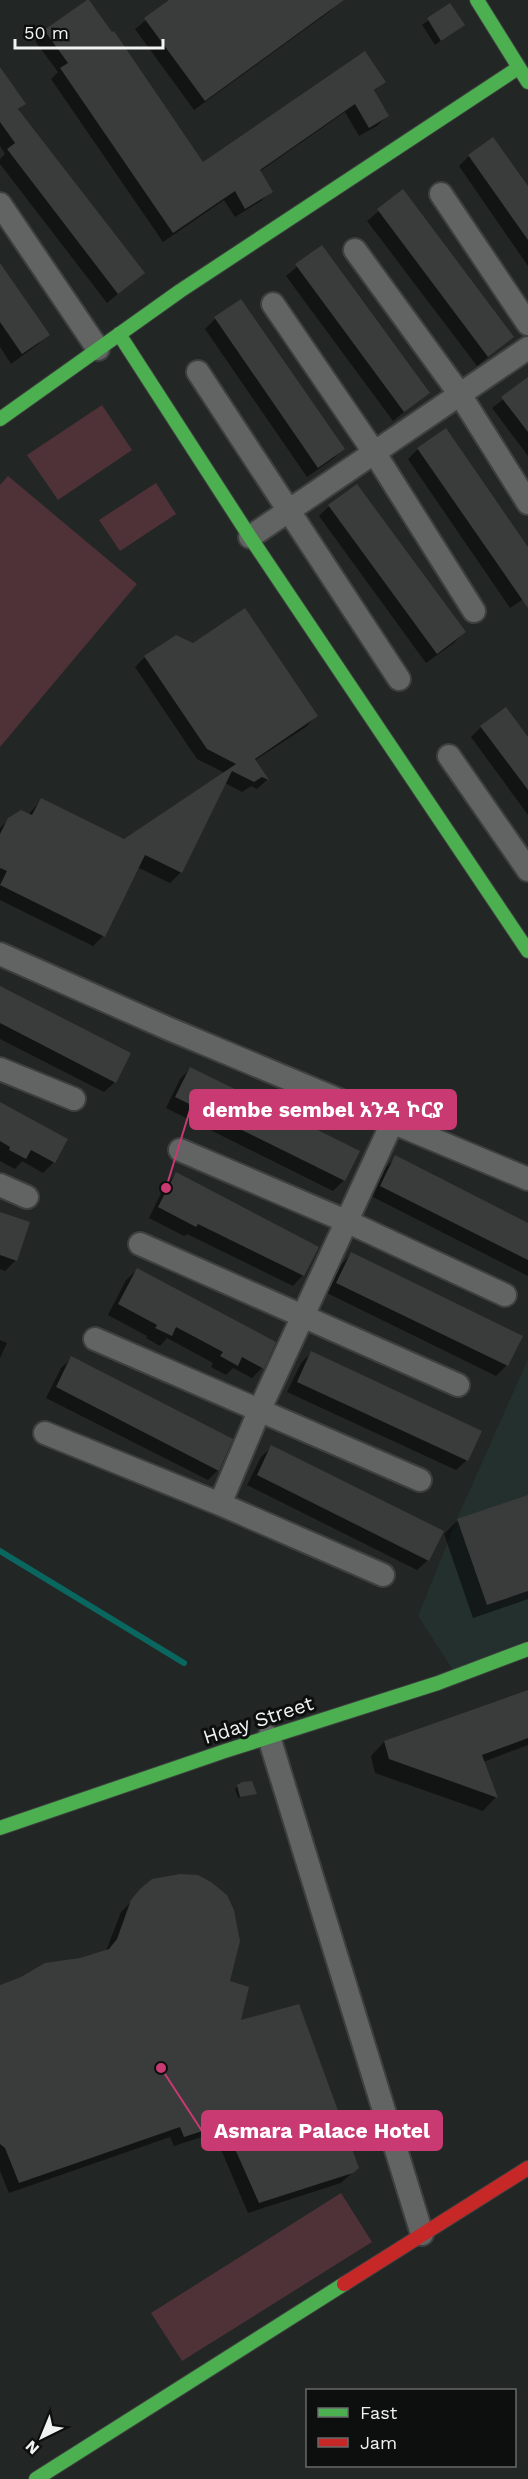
<svg xmlns="http://www.w3.org/2000/svg" width="528" height="2479" viewBox="0 0 528 2479" font-family="'Work Sans','Noto Sans Ethiopic',sans-serif">
<rect width="100%" height="100%" fill="#222625"/>
<path fill="#23302e" d="M528 1359V1640L453 1670 418 1616 457 1519Z"/>
<path fill="#4f3238" d="M102 405 132 450 58 500 27 455Z
M8 476 137 584 0 747V485Z
M156 483 176 514 120 551 99 520Z
M341 2193 372 2242 182 2361 151 2313Z"/>
<path fill="#0007" d="M171 0H339L340 1 329 12 194 110 135 29Z
M450 5 463 25 435 45 422 25Z
M45 31 203 164 384 81 373 92 387 116 377 126 359 136 345 112 259 172 271 191 261 201 235 217 224 200 163 242 51 79 58 72 35 41Z
M0 70 24 104 17 111 143 273 107 303 0 164V159L5 154 0 146Z
M469 156 528 189V266L459 166Z
M403 191 512 337 477 366 367 221Z
M321 247 428 392 393 421 286 276Z
M0 266 48 335 37 345 11 364 0 347Z
M240 301 343 449 333 459 307 477 205 329 215 319Z
M528 380V456L492 408Z
M418 449 528 549V596L510 608 408 459Z
M329 506 464 632 454 643 426 663 319 516Z
M145 657 316 716 306 727 254 761 267 780 257 789 251 786 242 792 225 783 181 872 170 883 137 867 103 936 93 946 0 900V828L9 819 28 815 41 800 124 841 225 773 197 759 135 667Z
M481 727 528 739V815L471 737Z
M0 988 115 1082 104 1092 0 1039Z
M190 1069 358 1152 344 1180 333 1191 166 1108 180 1079Z
M0 1104 66 1140 54 1162 43 1173 22 1161 15 1169 0 1161Z
M396 1157 528 1224V1276L371 1196 385 1168Z
M176 1174 303 1275 293 1286 187 1234 184 1236 149 1218 165 1185Z
M0 1213 16 1260 5 1271 0 1269Z
M351 1254 507 1365 496 1376 327 1293 341 1265Z
M137 1270 262 1368 252 1378 233 1368 226 1375 211 1367 213 1363 167 1338 160 1346 146 1338 147 1336 108 1315 126 1280Z
M0 1340 7 1343 0 1358Z
M311 1353 467 1460 456 1470 287 1392 301 1363Z
M72 1358 218 1470 208 1480 46 1398 61 1368Z
M272 1447 428 1560 417 1570 247 1485 261 1457Z
M528 1496V1599L473 1618 444 1534 458 1520Z
M528 1702V1745L483 1762 496 1797 483 1811 375 1773 371 1756 384 1742Z
M238 1786 255 1793 238 1798 235 1789Z
M153 1880 228 1982 239 2022 358 2167 341 2183 248 2213 214 2133 174 2146 170 2137 9 2193 0 2171V1985L106 1951 121 1912Z"/>
<g fill="none" stroke-linecap="round" stroke-linejoin="round">
<path stroke="#09675f" stroke-width="6" d="M0 1551 184 1663"/>
</g>
<path fill="#393c3b" d="M87 0H89L112 32 114 31 203 162 365 51 386 82 374 90 389 116 369 128 355 104 260 170 273 192 245 209 235 191 173 233 60 68 68 63 44 30Z
M169 0H344L205 101 144 18Z
M450 3 465 25 441 41 427 18Z
M0 67 26 104 18 109 145 273 118 294 7 149 15 143 0 122Z
M493 137 528 186V240L468 155Z
M403 189 514 337 488 357 377 209Z
M322 245 430 393 404 412 295 264Z
M0 263 50 335 22 354 0 322Z
M241 299 345 449 318 468 214 317Z
M528 377V432L501 397Z
M446 428 528 547V608L417 448Z
M357 484 466 632 437 654 328 505Z
M245 608 318 716 255 759 269 780 262 777 254 782 232 771 182 873 145 855 105 937 0 885 7 871 0 868V834L8 818 21 810 32 815 41 798 124 839 236 764 207 749 144 656 176 635 193 643Z
M506 707 528 737V790L480 726Z
M0 986 131 1053 116 1083 0 1023Z
M190 1067 360 1151 345 1181 175 1097Z
M0 1102 68 1139 55 1163 31 1150 26 1159 9 1150 10 1147 0 1141Z
M395 1155 528 1223V1260L380 1186Z
M176 1172 319 1247 304 1276 198 1224 196 1227 158 1207Z
M0 1212 30 1222 17 1261 0 1255Z
M351 1252 523 1336 508 1366 336 1283Z
M137 1268 276 1342 264 1369 242 1357 238 1366 220 1356 223 1352 176 1327 172 1336 155 1328 157 1325 118 1304Z
M311 1351 482 1431 468 1461 297 1382Z
M71 1356 233 1439 219 1471 56 1387Z
M271 1445 444 1531 429 1561 257 1475Z
M528 1495V1591L487 1605 457 1519Z
M528 1690V1738L482 1755 498 1798 389 1759 384 1741Z
M252 1781 257 1794 240 1797 237 1785 242 1782Z
M180 1874 198 1875 211 1882 227 1895 234 1910 240 1941 230 1981 249 1987 241 2020 299 2004 359 2168 353 2173 259 2203 224 2124 184 2137 180 2127 19 2183 5 2148 0 2144V1985L21 1977 45 1963 80 1958 109 1949 117 1939 131 1900 140 1889 152 1879Z"/>
<g fill="none" stroke-linecap="round" stroke-linejoin="round">
<defs>
<path id="street" d="M441 194 528 324
M0 204 98 349
M355 250 459 393 528 503
M273 304 374 452 474 611
M198 372 399 679
M250 537 528 348
M449 756 528 870
M0 954 167 1028 528 1179
M0 1069 74 1099
M180 1150 348 1222 505 1295
M0 1185 27 1197
M140 1244 458 1385
M95 1339 420 1480
M45 1433 220 1504 383 1575
M220 1504 260 1409 392 1123
M269 1737 422 2234"/>
<path id="fast" d="M477 0 528 82
M119 334 250 537 528 951
M0 419 180 291 518 68
M0 1828 225 1751 438 1683 528 1649
M36 2479 344 2284"/>
<path id="jam" d="M344 2284 528 2168"/>
</defs>
<use href="#street" stroke="#3d403f" stroke-width="26"/>
<use href="#fast" stroke="#3d403f" stroke-width="16"/>
<use href="#jam" stroke="#3d403f" stroke-width="16"/>
<use href="#street" stroke="#616463" stroke-width="22"/>
<use href="#fast" stroke="#4caf50" stroke-width="14"/>
<use href="#jam" stroke="#c62828" stroke-width="14"/>
</g>
<g text-anchor="middle" stroke-width="6" stroke-linejoin="round" paint-order="stroke">
<g font-size="20" fill="#eff3f2" stroke="#0d0f0f">
<text transform="translate(258 1720) rotate(-18)" y="7">Hday Street</text>
</g>
</g>
<path fill="none" stroke="#c93972" stroke-width="2" d="M166 1188L190 1110M161 2068L202 2131"/>
<g fill="#c93972" stroke="#0d0f0f" stroke-width="2">
<circle cx="166" cy="1188" r="6"/>
<circle cx="161" cy="2068" r="6"/>
</g>
<g fill="#c93972" stroke="#c93972" stroke-width="2">
<rect x="190" y="1090" width="266" height="39" rx="6"/>
<rect x="202" y="2111" width="240" height="39" rx="6"/>
</g>
<g font-size="21" text-anchor="middle" font-weight="bold" fill="#fff">
<text x="323" y="1117">dembe sembel አንዳ ኮርያ</text>
<text x="322" y="2138">Asmara Palace Hotel</text>
</g>
<rect x="306" y="2389" width="210" height="78" fill="#0d0f0f" stroke="#676a6a" stroke-width="1.5"/>
<rect x="318" y="2408" width="30" height="9" fill="#4caf50" stroke="#676a6a" stroke-width="1.5"/>
<text x="360" y="2419" font-size="18" fill="#eff3f2">Fast</text>
<rect x="318" y="2438" width="30" height="9" fill="#c62828" stroke="#676a6a" stroke-width="1.5"/>
<text x="360" y="2449" font-size="18" fill="#eff3f2">Jam</text>
<g transform="translate(42 2437) rotate(223)" stroke="#0d0f0f" stroke-width="4.5" paint-order="stroke">
<path d="M0-4.5L10 22L0 15L-10 22Z" fill="#eff3f2"/>
<text y="-9" font-size="16" font-weight="bold" text-anchor="middle" fill="#eff3f2">N</text>
</g>
<path d="M15 39v9h148v-9" fill="none" stroke="#eff3f2" stroke-width="3"/>
<text x="24" y="39" font-size="18" fill="#eff3f2" stroke="#0d0f0f" stroke-width="4.5" paint-order="stroke">50 m</text>
</svg>
